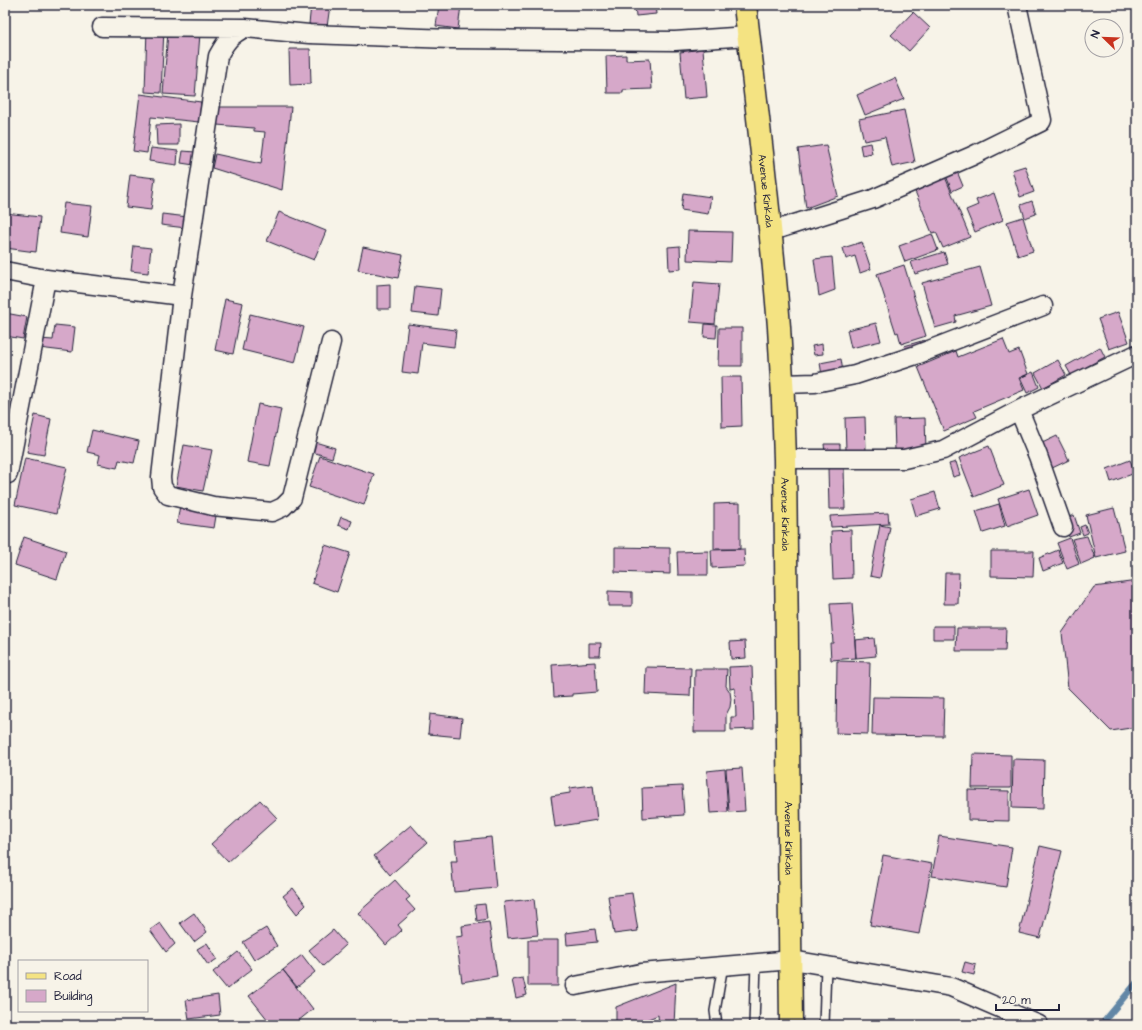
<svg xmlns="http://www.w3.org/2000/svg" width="1142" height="1030" viewBox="0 0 1142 1030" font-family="'Architects Daughter',sans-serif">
<rect width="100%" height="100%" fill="#f7f3e8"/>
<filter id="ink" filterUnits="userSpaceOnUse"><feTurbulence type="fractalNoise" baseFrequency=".025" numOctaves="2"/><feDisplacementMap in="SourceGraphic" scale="8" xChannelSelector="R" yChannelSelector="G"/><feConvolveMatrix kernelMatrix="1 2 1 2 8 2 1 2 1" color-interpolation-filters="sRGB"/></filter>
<g filter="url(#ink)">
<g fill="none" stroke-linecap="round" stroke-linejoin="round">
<path stroke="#6287a6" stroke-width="6" d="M1101 1025 1137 982"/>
</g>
<path fill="#d6a8c9" stroke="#22223b" d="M311 5H330L327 27 309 24Z
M439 5H461L458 29 436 26Z
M635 5H655L656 14 636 16Z
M913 12 930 28 909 51 891 35Z
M147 28 164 29 161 93 145 92Z
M168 32 200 34 195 96 163 94Z
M289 49H310L311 84 290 85Z
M703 49 707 97 684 99 680 52Z
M626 55V60L650 59 652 89 623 90V93H607L606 56Z
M895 78 904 99 865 115 857 95Z
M140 94 201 102 199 122 151 117 147 153 133 151Z
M218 107H291L282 190 212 168 215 154 261 164 265 132 254 131V128L217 125Z
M904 110 915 162 892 167 885 137 864 141 859 119Z
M179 124V145H157L156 125Z
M870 143 872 153 862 155 860 145Z
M826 145 838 196 806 208 798 149Z
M151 148 178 151 177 165 149 161Z
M183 151 195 152 194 165 181 163Z
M1025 166 1034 192 1020 197 1012 170Z
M956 169 963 186 952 191 945 173Z
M943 172 970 237 943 248 936 232 932 233 912 184Z
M130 175 155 178 151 210 126 207Z
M683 193 711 197 708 214 681 210Z
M994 193 1003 220 975 232 966 210 978 205 976 200Z
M1032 201 1036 214 1025 218 1021 205Z
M64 203 92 206 88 237 60 233Z
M279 212 326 231 314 260 267 241Z
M5 213 40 217 36 252 5 248Z
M162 214 188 217 186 228 161 225Z
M1023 217 1033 251 1018 256 1007 222Z
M688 231 732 232 731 262 687 260Z
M932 234 938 250 905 262 899 246Z
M862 242 871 269 860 273 855 256 846 259 843 248Z
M134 246 151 248 148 273 131 271Z
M680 246 681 269 669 270 668 247Z
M363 247 403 255 398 278 358 270Z
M944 252 948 264 915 274 911 262Z
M832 257 835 290 819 296 814 259Z
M904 265 926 336 901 344 898 332 896 333 877 274Z
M980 267 991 306 955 316 956 322 935 328 922 283Z
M694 282 719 284 715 324 690 322Z
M390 284V309H377V285Z
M415 286 441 289 438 316 412 313Z
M225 299 243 303 233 354 215 350Z
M1118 312 1129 342 1109 349 1098 319Z
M5 313 27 317 23 339 5 336Z
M250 314 304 327 295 363 242 350Z
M876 323 881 341 851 348 847 330Z
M408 324 456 330 454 347 422 343 418 374 402 372Z
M705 324 717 325 716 338 704 337Z
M55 325 75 327 72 352 39 348 40 339 53 340Z
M719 328H742V366H718Z
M1003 339 1009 354 1019 350 1028 374 1019 378 1024 390 974 411 977 417 944 431 918 367 956 351 958 357Z
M925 340 927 346 906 353 904 346Z
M822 344 823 354 814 355 812 346Z
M1100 347 1105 357 1071 375 1066 366Z
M841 359 843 372 822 375 820 363Z
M1058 360 1066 375 1043 388 1035 373Z
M1033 372 1039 387 1027 393 1020 378Z
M721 377H741L742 426 722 427Z
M258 404 281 409 270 466 247 462Z
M35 415 51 419 44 455 27 452Z
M5 416 13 417 10 434 5 433Z
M865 417 866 451H846L845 418Z
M925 418 926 450 895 451 894 419Z
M92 430 139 441 134 463 119 460 117 468 98 464 100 455 87 452Z
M1057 436 1069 460 1050 469 1038 445Z
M315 442 335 448 332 458 312 452Z
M824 444H840V453H825Z
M184 445 212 450 203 491 176 486Z
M989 446 1004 485 974 497 959 458Z
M320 456 374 474 364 505 309 487Z
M25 458 67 467 56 514 15 505Z
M1130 460 1135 473 1111 482 1107 469Z
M956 462 960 475 953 477 949 464Z
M828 467H844L845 509H829Z
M1029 489 1038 515 1007 526 998 499Z
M935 492 940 509 916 516 911 499Z
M740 503V549H714V504Z
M999 504 1005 526 983 533 976 511Z
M180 505 217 510 214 528 177 523Z
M1114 508 1125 551 1096 558 1086 515Z
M888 513 889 524 831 527 830 516Z
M1074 515 1080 533 1069 537 1063 519Z
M341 517 352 521 349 529 338 525Z
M880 525 890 527 880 578 870 576Z
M1085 525 1088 533 1083 535 1080 527Z
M851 530 852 578 833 579 831 531Z
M1087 536 1095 558 1081 564 1072 539Z
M24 537 66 551 57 579 15 565Z
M1070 538 1079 564 1067 569 1057 543Z
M325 545 350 553 337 592 312 583Z
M615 547 670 548V574L615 572Z
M744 549 745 566 712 568 711 550Z
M1058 550 1063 563 1043 571 1039 558Z
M708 551V575H678L677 552Z
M991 551H1034L1033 577 991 576Z
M945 573H959L958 604H944Z
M1137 581V727L1111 731 1068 688 1062 633 1094 587Z
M608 591 632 592V606H608Z
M852 603 856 658 831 660 830 643H833L830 604Z
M933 626H954V639H933Z
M957 628H1006L1005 651H956Z
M874 638 876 656 856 658 855 640Z
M745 641 746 658 731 659 730 642Z
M589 643H601L600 656H589Z
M837 661 870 662 868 734 836 733Z
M595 662 597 692 572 694V696L554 697 552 665Z
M752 666 754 729 731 730V717H736L735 688 730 689 729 667Z
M646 667 691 668 690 696 645 694Z
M695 669H727L726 686 730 692 731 699 730 707 726 715V732H694Z
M873 697 944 698 943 736 872 735Z
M430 714 462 718 460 737 428 734Z
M973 754 1011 755V788H972Z
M1013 759 1044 760 1043 809 1012 808Z
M742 768 745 811 729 812 726 769Z
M725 769 728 812 710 813 707 771Z
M593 785 597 820 555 827 551 796 570 793V788Z
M682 786 684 815 643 818 642 788Z
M968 790 1009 791V821L968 820Z
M260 800 277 818 228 862 211 844Z
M411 825 427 843 390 875 374 856Z
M939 836 1012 847 1006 887 932 876Z
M491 837 496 888 454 892 451 861H457L455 841Z
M1040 846 1062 851 1040 938 1019 933Z
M883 855 932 864 919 934 870 925Z
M395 880 410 897 406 900 415 910 398 925 402 930 386 945 358 913Z
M293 888 306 905 297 914 283 896Z
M632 893 638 931 614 934 608 896Z
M534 899 538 935 508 938 504 902Z
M485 904 487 919 477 921 475 905Z
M194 913 207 932 194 942 180 923Z
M489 922 497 976 462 982 456 937 463 936 462 926Z
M160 923 175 944 166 952 150 930Z
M266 928 277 946 254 960 243 942Z
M595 929 597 942 567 945 566 933Z
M333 930 346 945 323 966 309 950Z
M528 940H558V986H528Z
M207 943 217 959 208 965 197 949Z
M238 952 252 969 227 989 213 972Z
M302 955 315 972 297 987 283 970Z
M965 962 976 965 974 975 962 972Z
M283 970 313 1009 293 1025H272L249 996Z
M523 978 527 995 516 998 512 980Z
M676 983 674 1025H659L658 1015 634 1025H616V1007Z
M218 995 220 1015 189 1019 186 1000Z"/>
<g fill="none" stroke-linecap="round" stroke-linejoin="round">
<defs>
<path id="lane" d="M717 1025 715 1011 723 965
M754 1025 756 963
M824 1025 826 966"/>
<path id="street" d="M102 27 245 28 309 34 451 39 675 41 748 36
M245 28C231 34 225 43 218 56L182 296 161 477 162 487 168 495 213 506 272 512 283 507 292 498 331 342
M769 232 873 199 972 156 1041 122 1042 120 1017 5
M5 271 46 279 182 296
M783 384 815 383 855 375 916 355 1043 306
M1019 410 1038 456 1063 527
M785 459H904L943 450 1019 410 1137 354
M8 474 46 279
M575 986 641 973 792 960 951 987 1039 1025"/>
<g id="primary">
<path id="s1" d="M745 5C757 112 771 219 779 327 782 371 784 415 785 459L791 1025"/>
</g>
</defs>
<use href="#lane" stroke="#22223b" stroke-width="12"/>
<use href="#street" stroke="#22223b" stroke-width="21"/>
<use href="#primary" stroke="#22223b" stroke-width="25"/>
<use href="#lane" stroke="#f7f3e8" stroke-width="9"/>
<use href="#street" stroke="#f7f3e8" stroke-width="18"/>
<use href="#primary" stroke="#f4e382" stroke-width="22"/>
</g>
</g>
<g text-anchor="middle" stroke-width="4" stroke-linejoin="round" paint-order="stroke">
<g font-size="11" fill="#22223b" stroke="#f7f3e8">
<text dy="4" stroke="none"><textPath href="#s1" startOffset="187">Avenue Kinkala</textPath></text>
<text dy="4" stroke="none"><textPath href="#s1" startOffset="511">Avenue Kinkala</textPath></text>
<text dy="4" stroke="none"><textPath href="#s1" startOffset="835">Avenue Kinkala</textPath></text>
</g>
</g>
<rect width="1142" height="1030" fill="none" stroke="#f7f3e8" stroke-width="20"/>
<rect x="10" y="10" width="1122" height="1010" fill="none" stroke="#22223b" stroke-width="1.5" filter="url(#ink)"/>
<rect x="18" y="960" width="130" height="52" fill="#f7f3e8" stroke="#a29fa3"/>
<rect x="26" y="973" width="20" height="6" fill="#f4e382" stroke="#a29fa3"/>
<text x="54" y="980" font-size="12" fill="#22223b">Road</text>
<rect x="26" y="990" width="20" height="12" fill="#d6a8c9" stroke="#a29fa3"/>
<text x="54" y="1000" font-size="12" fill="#22223b">Building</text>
<g transform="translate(1104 38) rotate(293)"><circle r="19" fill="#f7f3e8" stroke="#a29fa3"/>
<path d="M0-3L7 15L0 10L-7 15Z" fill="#c8321e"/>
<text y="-6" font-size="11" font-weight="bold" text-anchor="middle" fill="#22223b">N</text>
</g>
<path d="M996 1004v6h63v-6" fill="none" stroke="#22223b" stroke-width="2"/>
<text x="1002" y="1004" font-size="12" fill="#22223b" stroke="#f7f3e8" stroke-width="3" paint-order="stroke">20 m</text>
</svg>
